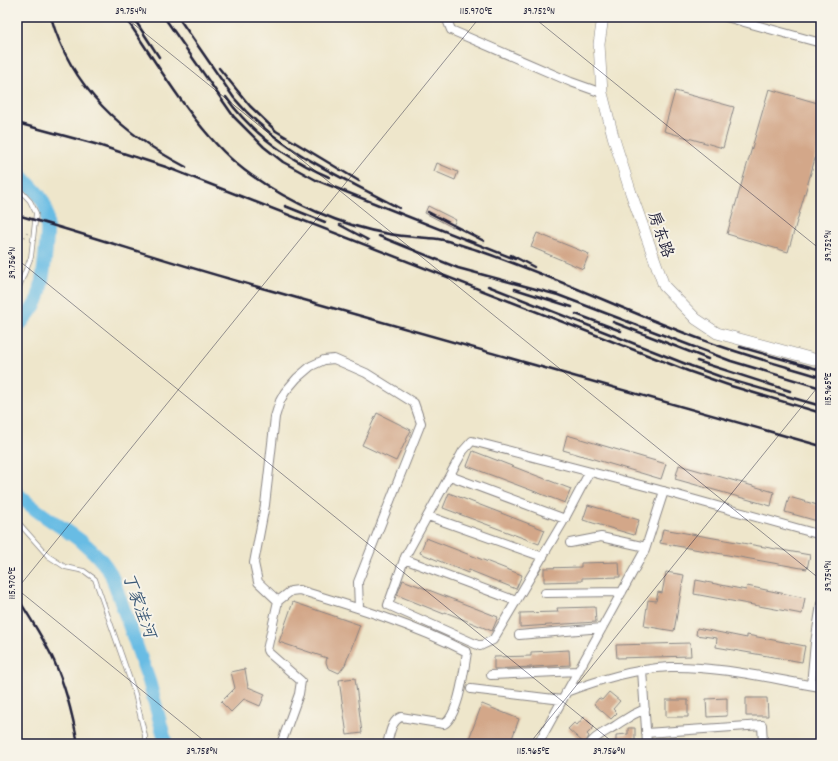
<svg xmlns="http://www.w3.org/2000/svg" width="838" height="761" viewBox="0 0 838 761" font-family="Dekko,'LXGW WenKai TC',sans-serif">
<rect width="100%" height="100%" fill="#f7f3e8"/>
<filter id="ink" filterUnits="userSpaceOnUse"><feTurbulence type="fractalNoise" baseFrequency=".025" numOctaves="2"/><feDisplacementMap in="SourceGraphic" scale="8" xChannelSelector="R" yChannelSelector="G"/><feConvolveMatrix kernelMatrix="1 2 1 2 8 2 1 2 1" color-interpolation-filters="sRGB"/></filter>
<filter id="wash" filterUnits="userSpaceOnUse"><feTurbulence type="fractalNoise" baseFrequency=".012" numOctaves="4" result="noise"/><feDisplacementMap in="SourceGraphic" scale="16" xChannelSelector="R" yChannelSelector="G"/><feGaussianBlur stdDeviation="0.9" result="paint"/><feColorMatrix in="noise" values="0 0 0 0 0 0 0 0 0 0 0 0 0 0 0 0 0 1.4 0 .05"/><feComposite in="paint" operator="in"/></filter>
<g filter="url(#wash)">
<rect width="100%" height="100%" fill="#eee6cb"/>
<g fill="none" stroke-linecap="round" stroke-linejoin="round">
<path stroke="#68bce4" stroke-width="14" d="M17 170C25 182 40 192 45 206 51 221 43 286 37 301 32 311 24 319 17 328
M17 493C47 525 87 534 111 574L149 681 166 744"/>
</g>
<g id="blocks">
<path fill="#d3a789" d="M769 89 821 104V138L788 252 727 234Z
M675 91 734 107 723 148 664 131Z
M437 163 458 172 455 180 434 171Z
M428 206 456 220 452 227 425 213Z
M537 233 589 254 583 269 531 247Z
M377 413 411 430 396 461 362 445Z
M567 435 666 464 661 479 563 450Z
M473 451 571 489 565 503 467 466Z
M679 465 774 492 771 506 675 479Z
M449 493 545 530 539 544 443 508Z
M789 497 821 506V522L785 512Z
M588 505 639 520 634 535 583 520Z
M663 529 810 555 807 569 660 543Z
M426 538 522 575 516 589 469 570 468 573 420 553Z
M619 562 620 577 582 578V581L544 582V568L581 567V563Z
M666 572 684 575 674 631 644 626 648 600 656 601 658 592 662 593Z
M403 580 498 617 492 631 445 612 444 614 397 595Z
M696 580 746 590 747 586 805 598 802 614 694 594Z
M293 602 360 625 345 665 339 673 328 668 326 662 327 658 279 642Z
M595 607 596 622 520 627V613L558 612 557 608Z
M697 628 747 638V635L805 646 802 662 716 647 717 638 696 635Z
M690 643 691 656 617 658 616 645Z
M569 650 570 665 494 669V657L531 656V652Z
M245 669 248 687 265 694 260 706 244 699 231 712 221 702 235 688 231 672Z
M355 678 362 733 347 735 339 680Z
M609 692 620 701 613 709 617 713 611 719 594 704 599 698 602 700Z
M727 698V716L707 717 706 699Z
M746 698H767L768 716H746Z
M666 700H688V717H666Z
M482 704 519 719 510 744H467Z
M584 717 594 727 587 734 589 736 585 744 568 729 574 723 577 725Z
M628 728H635V744H616V735L628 734Z"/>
</g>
</g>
<g filter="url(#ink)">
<use href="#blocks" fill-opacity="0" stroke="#888483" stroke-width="1"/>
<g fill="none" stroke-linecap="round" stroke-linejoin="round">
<defs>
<path id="service" d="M17 187 30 201 36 213 31 257 17 292
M17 521 48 556 65 567 84 571 95 579 135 694 145 736V744"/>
<path id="minor" d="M446 17 451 30 571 82 602 93
M726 17 821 43
M589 473 563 522 493 640 480 646 388 605 405 557 463 451 472 441 656 489 821 535
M450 476 565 519
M428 516 543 557
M570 543 601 537 646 547
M404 559 516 601
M545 593 622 592
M278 601 258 582 254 563 265 505 275 417 280 401 285 392 297 378 311 366 324 360 334 359 366 373 414 403 421 423 358 582 359 608
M519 635 602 628
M642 670 647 744
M491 675 578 671
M811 685 815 643 821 604
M471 689 562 700
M566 692C599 680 634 669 670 667 720 666 772 679 821 687
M646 733 762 725 763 744
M281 744 299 694 301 681 268 652 267 650 278 601 291 591 299 590C356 607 414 625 467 652 464 670 459 715 444 724L401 717C391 721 390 734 387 744
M538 744 645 550 664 491
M590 744C596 735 606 732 615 726 627 718 630 715 645 709"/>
<path id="secondary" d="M603 17 599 44 602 93 613 136 631 193 664 286 696 319 717 333 821 361"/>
</defs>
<use href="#service" stroke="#888483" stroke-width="5.5"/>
<use href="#minor" stroke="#888483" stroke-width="10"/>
<use href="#secondary" stroke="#888483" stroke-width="12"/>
<path stroke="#888483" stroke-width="1.5" stroke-dasharray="1 3" stroke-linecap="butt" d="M17 239 24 238 28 232"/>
<use href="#service" stroke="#fff" stroke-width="4"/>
<use href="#minor" stroke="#fff" stroke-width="8"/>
<use href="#secondary" stroke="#fff" stroke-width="11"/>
<path stroke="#22223b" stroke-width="2.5" d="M51 17C71 88 123 134 186 167
M125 17C161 69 200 139 251 175 291 203 341 226 389 234 405 237 422 237 438 239 451 241 464 246 477 250 553 276 626 311 700 339 740 354 781 365 821 377
M133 17 159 57
M164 17 234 117 264 147 283 162 316 180 515 259
M178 17 234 98C278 151 340 176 399 208
M219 68 250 106 276 131 359 181
M226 97C252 134 288 159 329 177
M17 123 95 144 166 167 688 371 731 386 821 413
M285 206 325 222
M428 212 484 241
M17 215C89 235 159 259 230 279 427 336 624 389 821 446
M340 225 368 240
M379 236 458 268 558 295 731 361 821 388
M511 255 534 267
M488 286 691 366 727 379 821 406
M515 289 572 307
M576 314 621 331
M613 322 708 359
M740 347 821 370
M697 361 790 391
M17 597C30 618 44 639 54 661 66 687 73 717 78 744"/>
</g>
</g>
<path fill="none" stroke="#22223b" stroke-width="1" stroke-opacity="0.45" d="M125 17 821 580M533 17 821 250M17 259 615 744M17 589 480 17M17 589 208 744M529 744 821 383"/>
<g text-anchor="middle" stroke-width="4" stroke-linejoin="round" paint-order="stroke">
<g font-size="16" fill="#22223b" stroke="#f7f3e8">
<text transform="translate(662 234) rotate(71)" y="6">房东路</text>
</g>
<g font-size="17" font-style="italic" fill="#3a5876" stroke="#f7f3e8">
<text transform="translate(140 605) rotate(70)" y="6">丁家洼河</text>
</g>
</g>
<rect width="838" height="761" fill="none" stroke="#f7f3e8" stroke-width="44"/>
<rect x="22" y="22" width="794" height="717" fill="none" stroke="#22223b" stroke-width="1.5"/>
<g font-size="10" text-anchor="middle" fill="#22223b">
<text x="131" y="14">39.754°N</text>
<text x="476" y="14">115.970°E</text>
<text x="539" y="14">39.752°N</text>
<text transform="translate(827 246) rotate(-90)" y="4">39.752°N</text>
<text transform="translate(11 263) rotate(-90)" y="4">39.756°N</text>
<text transform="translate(827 389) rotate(-90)" y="4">115.965°E</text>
<text transform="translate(827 576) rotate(-90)" y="4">39.754°N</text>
<text transform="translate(11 583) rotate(-90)" y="4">115.970°E</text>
<text x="202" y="754">39.758°N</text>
<text x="533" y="754">115.965°E</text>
<text x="609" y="754">39.756°N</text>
</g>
</svg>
